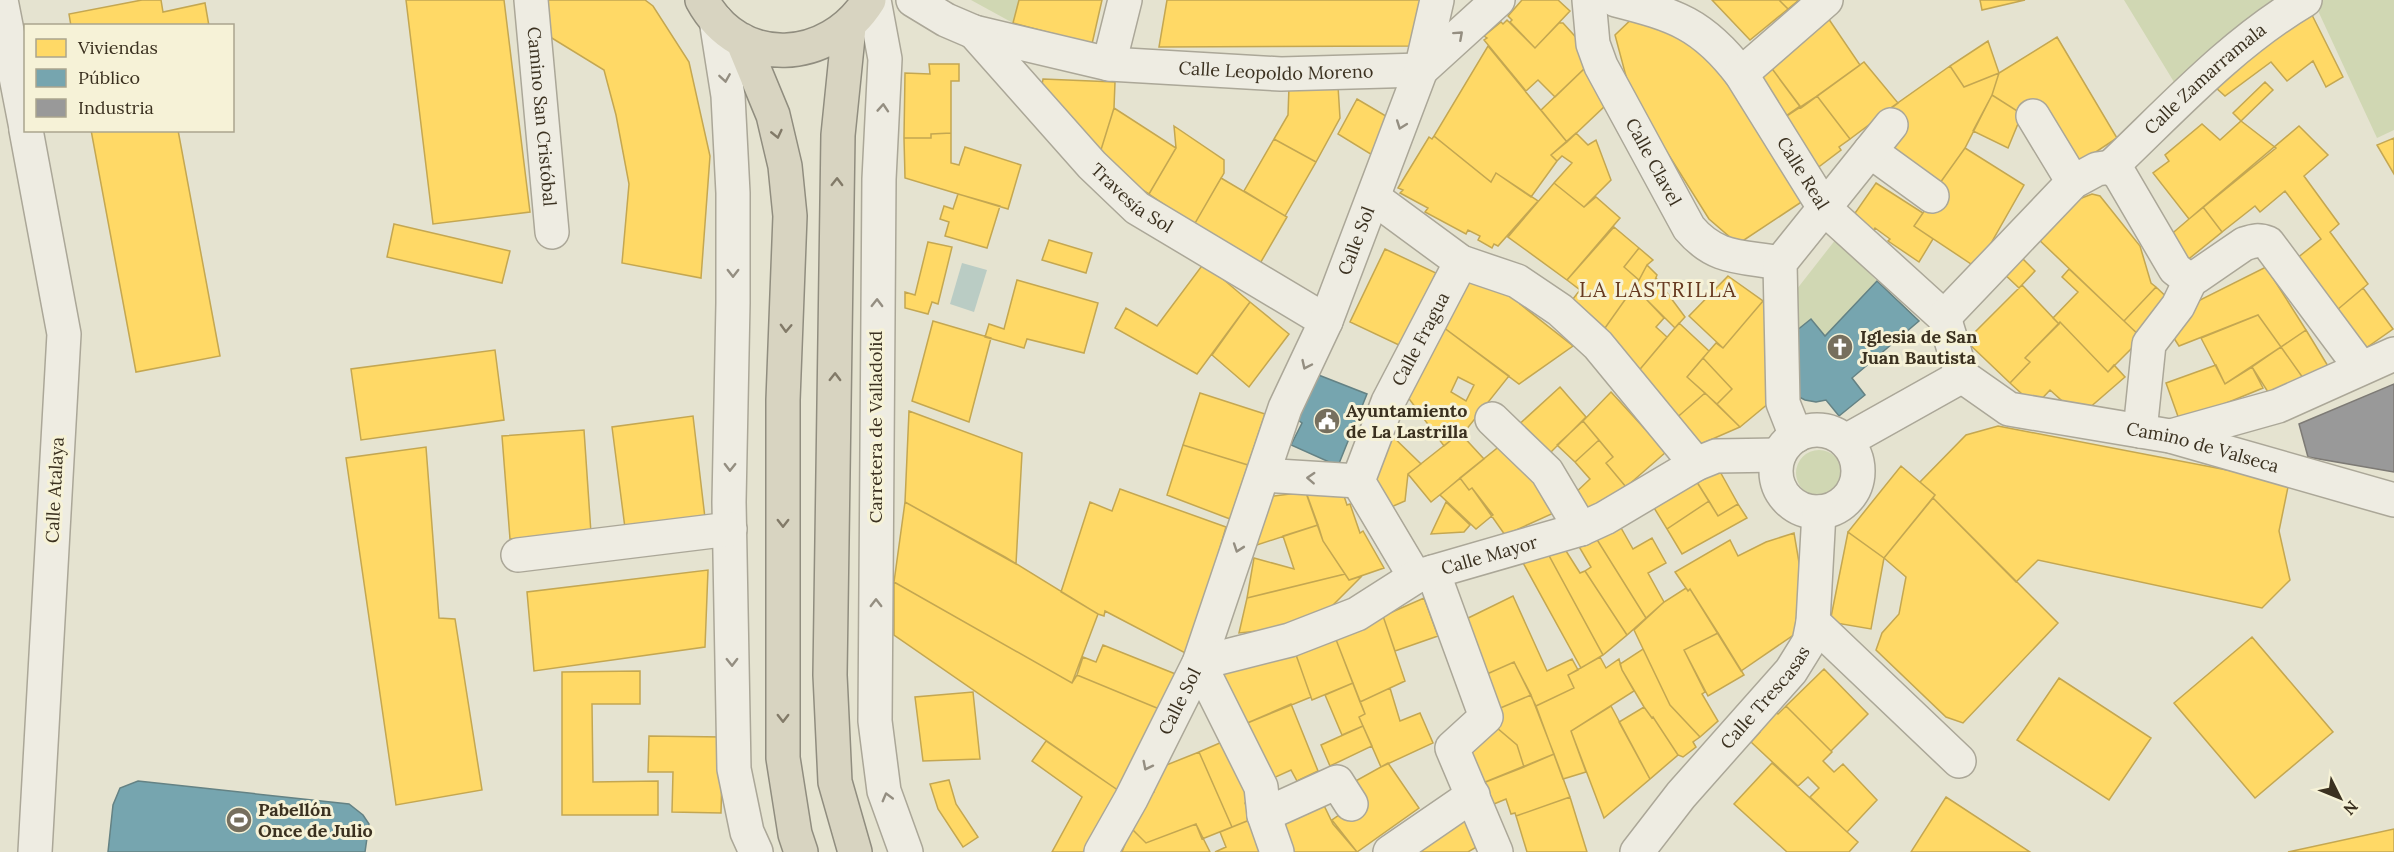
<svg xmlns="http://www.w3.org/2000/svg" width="2394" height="852" viewBox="0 0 2394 852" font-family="Lora,serif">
<rect width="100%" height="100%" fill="#e5e3d0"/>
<path fill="#d0d7b3" d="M971 0H1019L1013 23Z
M2124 0H2305L2201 77 2174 82Z
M2313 0H2394V130L2377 138Z
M1836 239 1877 281 1825 336 1811 319 1786 339V303Z
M1796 473a23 23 0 1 1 46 0a23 23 0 1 1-46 0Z"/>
<path fill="#baccc4" d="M962 263 987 270 974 312 950 304Z"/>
<path fill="#ffd966" stroke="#c4a751" stroke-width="1.5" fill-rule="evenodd" d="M142 0H161L163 12 205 3 209 26H71L69 14Z
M406 0H504L530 212 433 224Z
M541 0H645L653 6 689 62 710 156 701 278 622 263 629 184 616 115 604 70 542 32Z
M1019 0H1102L1092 44 1013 23Z
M1167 0H1420L1410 46 1159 47Z
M1522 0H1558L1570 11 1535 48 1510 22 1512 20 1508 16Z
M1712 0H1779L1788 9 1750 40Z
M1779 0H1799L1788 9Z
M1980 0H2025L1982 10Z
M2306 3 2343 77 2326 87 2313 61 2287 81 2271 62 2225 96 2215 87Z
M1638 13 1718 55 1809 197 1738 244 1709 219 1631 95 1615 35Z
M1826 15 1860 65 1801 108 1767 62Z
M1507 20 1535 48 1559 23H1563L1591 54 1585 68 1555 97 1538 80 1526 91 1484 40 1487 38 1484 36 1501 22 1503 24Z
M2057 37 2117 138 2067 171 2022 114 1992 95 1999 73Z
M1988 41 1999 73 1964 87 1950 66Z
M1488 46 1567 142 1551 155 1557 161 1531 197 1496 173 1491 182 1434 136Z
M1767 62 1800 106 1780 120 1745 75Z
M1864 62 1898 103 1850 139 1817 96Z
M929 64H959V81H951V133L931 134V138H904L905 73 930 74Z
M1950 66 1964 87 1999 73 1992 95 1965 148 1940 183 1874 149 1885 112Z
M1585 68 1607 104 1567 142 1541 110Z
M1043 79 1115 82 1114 108 1100 153 1040 97Z
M2265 82 2273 90 2241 121 2233 113Z
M1289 86H1338L1340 118 1316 162 1274 139 1288 115Z
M1992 95 2022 114 2008 148 1973 131Z
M1817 96 1850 139 1839 147 1841 150 1816 169 1779 121Z
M1357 99 1396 122 1377 158 1338 134Z
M1114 108 1176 148 1149 194 1108 169 1100 153Z
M2241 121 2276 148 2189 219 2153 173 2169 161 2165 155 2202 124 2220 140Z
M1174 126 1224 160V173L1194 225 1149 194 1176 148Z
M2299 126 2328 155 2304 176 2339 224 2330 232 2368 284 2337 310 2296 259 2321 239 2285 191 2260 212 2255 206 2222 232 2203 207Z
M91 130H178L220 356 136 372Z
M951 133V163L959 165 965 147 1021 165 1008 209 905 178 904 138H931V134Z
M1576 133 1588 145 1596 140 1611 180 1584 207 1554 183 1572 163 1562 156 1557 161 1551 155Z
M1434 136 1491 182 1496 173 1538 201 1498 246 1494 244 1492 248 1478 240 1480 236 1468 230 1466 234 1425 212 1428 208 1400 193 1403 190 1398 188 1429 137 1432 139Z
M2394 138V174L2377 145Z
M1274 139 1316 162 1285 216 1244 191Z
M1965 148 2024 185 1977 268 1914 226 1942 185 1940 183Z
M1221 178 1287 217 1258 267 1194 225Z
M1554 183 1584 207 1596 197 1620 218 1567 280 1508 237Z
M1876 183 1923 213 1914 226 1933 239 1919 262 1888 241 1890 239 1875 228 1873 231 1853 216Z
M958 194 1000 206 987 248 945 236 949 222 940 219 944 206 953 209Z
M2092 194 2100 196 2140 246 2151 283 2156 287 2124 321 2034 235 2069 203Z
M2203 207 2222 232 2180 266 2161 243Z
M394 224 510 251 502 283 387 257Z
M1614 227 1639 248 1624 267 1639 280 1605 328 1573 299 1580 290 1567 280Z
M1049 240 1092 253 1086 273 1042 260Z
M928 242 952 247 938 304 932 302 928 314 905 308V292L915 295Z
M1639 248 1653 260 1647 265 1639 280 1624 267Z
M1385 249 1436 273 1401 346 1350 322Z
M2017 253 2035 271 2019 288 2000 270Z
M1204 263 1250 302 1197 374 1115 328 1126 308 1157 326Z
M1647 265 1657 275 1647 300 1664 318 1656 327 1667 337 1636 374 1605 328 1639 280Z
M2266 267 2306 330 2281 347 2258 315 2179 346 2168 329 2188 306Z
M2069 269 2142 338 2108 372 2060 322 2059 324 2053 318 2078 292 2062 277Z
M1463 275 1523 301 1520 304 1573 346 1519 384 1439 324Z
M1728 276 1763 301 1723 348 1689 316Z
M1656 278 1685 317 1675 328 1647 300Z
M1017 280 1098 303 1084 353 1027 339 1024 348 985 337 989 324 1004 329Z
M2022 285 2059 324 2025 358 2030 362 2010 383 1966 341Z
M2156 287 2175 305 2142 338 2124 321Z
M2363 288 2393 329 2366 348 2337 310Z
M1889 293 1911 314 1896 329 1877 306Z
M1763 301 1766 303 1775 398 1740 427 1717 404 1732 389 1703 358 1716 343 1723 348Z
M1250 302 1289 334 1249 387 1212 355Z
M2258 315 2281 347 2225 384 2201 338Z
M933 321 991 338 969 422 912 401Z
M2060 322 2108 372 2114 365 2125 377 2088 409 2070 408 2050 390 2035 406 2010 383 2030 362 2025 358Z
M1679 323 1709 351 1687 377 1705 393 1673 421 1636 374Z
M1439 324 1509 376 1462 435 1460 433 1444 446 1404 392ZM1458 377 1474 385 1466 401 1451 392Z
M2306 330 2331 371 2308 385 2281 347Z
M2281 347 2308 385 2275 403 2252 367Z
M495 350 504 420 361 440 351 369Z
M1703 358 1732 389 1717 404 1687 377Z
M2216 365 2225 384 2252 367 2263 388 2180 422 2166 383Z
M1560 387 1586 417 1543 460 1514 429Z
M1611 392 1666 452 1626 487 1606 463 1613 457 1583 421Z
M1200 393 1265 414 1248 465 1183 445Z
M1705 393 1740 427 1694 447 1673 421Z
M909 411 1022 453 1016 564 905 502Z
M693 416 705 518 625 528 612 427Z
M1583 421 1599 440 1575 462 1557 445Z
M1998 426 2289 482 2279 531 2290 580 2262 608 2038 560 2016 582 1933 498 1935 495 1920 482 1966 435Z
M1384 428 1421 464 1408 474 1405 501 1382 511 1369 458Z
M584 430 591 533 510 539 502 436Z
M1460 433 1484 459 1431 502 1408 474Z
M1599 440 1613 457 1606 463 1626 487 1585 513 1572 496 1590 479 1575 462Z
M1183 445 1248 465 1230 519 1167 495Z
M1501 445 1545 492 1556 512 1505 535 1472 488 1469 490 1460 478Z
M426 447 439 618 455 619 482 790 396 805 346 458Z
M1901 466 1935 495 1884 558 1848 532Z
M1718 468 1738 504 1718 516 1690 471Z
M1690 471 1709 501 1667 529 1648 498Z
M1460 478 1469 490 1472 488 1493 515 1476 529 1440 495Z
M1120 489 1226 527 1189 655 1105 611 1104 616 1098 614 1061 592 1090 502 1112 511Z
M1342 490 1347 505 1350 504 1360 533 1363 531 1384 568 1349 580 1323 541 1306 493Z
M1306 492 1318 525 1257 545 1266 497Z
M1933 498 2058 623 1963 723 1946 717 1876 650 1882 633 1899 614 1906 577 1884 558Z
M1709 501 1718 516 1738 504 1747 518 1682 554 1667 529Z
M905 502 1005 557 1098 614 1072 683 894 582Z
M1446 502 1470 525 1464 532 1431 534Z
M1616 519 1633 549 1652 538 1666 563 1648 573 1664 602 1646 618 1591 530Z
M1318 525 1323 541 1345 574 1247 598 1254 558 1294 569 1283 536Z
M1591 530 1646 618 1627 635 1585 571 1591 567 1574 538Z
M1848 532 1884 558 1871 629 1830 622Z
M1794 533 1802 580 1795 634 1741 671 1690 589 1688 591 1675 572 1730 540 1738 556 1766 542Z
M1561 543 1580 573 1585 571 1627 635 1603 655 1546 550Z
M1546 550 1603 655 1581 668 1522 561Z
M708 570 705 647 534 671 527 592Z
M1345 574 1349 580 1362 576 1313 625 1239 633 1247 598Z
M894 582 1072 683 1077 675 1169 713 1122 793 894 635Z
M1686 588 1688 591 1690 589 1718 633 1684 650 1705 692 1702 694 1718 721 1700 737 1670 705 1634 630 1664 602Z
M1513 596 1547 671 1572 659 1578 670 1568 675 1574 688 1536 706 1514 662 1478 678 1458 623Z
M1424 598 1438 636 1395 651 1383 616Z
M1383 616 1405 681 1360 702 1335 637Z
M1718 633 1744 675 1708 696 1684 650Z
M1335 637 1353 683 1312 700 1295 652Z
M2252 637 2333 732 2255 798 2174 703Z
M1103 645 1183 677 1169 713 1077 675 1083 657 1096 662Z
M1643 649 1670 705 1700 737 1693 742 1696 747 1683 757 1678 755 1653 717 1652 718 1644 707 1622 670 1620 664Z
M1295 652 1311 697 1245 724 1218 673Z
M1600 657 1606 668 1619 659 1622 670 1634 691 1571 731 1586 772 1563 779 1536 706 1574 688 1568 675Z
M1514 662 1531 695 1491 712 1478 678Z
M1824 669 1868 714 1831 751 1786 706Z
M640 671V704H592L593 782 658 781V815H562V672Z
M2059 678 2151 738 2109 800 2017 740Z
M1353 683 1365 714 1359 717 1363 726 1342 735 1325 695Z
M1390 688 1400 721 1420 713 1433 743 1381 767 1359 717 1365 714 1360 702Z
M973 692 980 759 923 761 915 697Z
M1531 695 1554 754 1524 767 1517 745 1496 727 1491 712Z
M1291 704 1318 771 1297 781 1291 770 1269 780 1245 724Z
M1611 706 1650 779 1604 818 1571 731Z
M1786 706 1832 752 1823 761 1834 772 1843 764 1877 800 1847 832 1810 797 1819 788 1808 777 1798 786 1751 742 1760 732 1757 729 1775 711 1778 714Z
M1644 707 1652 718 1653 717 1678 755 1650 779 1619 722Z
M1363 726 1372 746 1330 766 1321 745Z
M1496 727 1517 745 1524 767 1478 785 1460 750Z
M649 736 723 737 721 813 672 812 673 772H648Z
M1229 739 1257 797 1245 803 1252 819 1232 827 1199 752Z
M1046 741 1122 793 1088 852H1052L1082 797 1032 761Z
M1199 752 1232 827 1202 839 1196 824 1146 843 1131 828 1147 791 1154 792 1159 768Z
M1554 754 1570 797 1516 816 1515 813 1511 814 1506 799 1494 804 1492 800 1486 802 1478 785Z
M1388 763 1419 808 1357 852 1332 820 1362 799 1352 783Z
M1772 763 1858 842 1849 852H1787L1734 804Z
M949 780 956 804 978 837 963 847 938 809 930 784Z
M1318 793 1333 824 1357 852H1289L1271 816Z
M1570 797 1587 852H1527L1516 816Z
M1946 797 2030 852H1911Z
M1471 808 1490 839 1468 852H1408Z
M1252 819 1267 852H1215L1226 847 1220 832Z
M1196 824 1210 852H1122L1131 828 1146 843Z
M2394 829V852H2288Z"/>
<path fill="#76a5af" stroke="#648284" stroke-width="1.5" d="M1877 281 1919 321 1852 378 1865 395 1839 416 1826 400 1816 402 1805 400 1795 395 1788 371 1799 355 1786 339 1811 319 1825 336Z
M1316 374 1367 394 1338 466 1291 445 1302 423 1295 418Z
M138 781 349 804 363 815 369 824 365 852H108L113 805 120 788Z"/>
<path fill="#999" stroke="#7d7a75" stroke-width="1.5" d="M2394 384V472L2308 457 2299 424Z"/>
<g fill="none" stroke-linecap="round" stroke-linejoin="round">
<defs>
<g id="minor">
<path d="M1 0 26 128"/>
<path id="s1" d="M531 0 552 232"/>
<path d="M874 0 885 59 879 179 875 721 884 791 906 852"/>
<path id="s2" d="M913 0 946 20 974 32 1109 64 1281 74 1421 70 1498 0"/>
<path id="s3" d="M1589 0 1593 44 1601 66 1689 228C1716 260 1741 256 1780 263"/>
<path id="s4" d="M1616 0C1675 15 1703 24 1741 74L1825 209 1944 317 1962 376"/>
<path d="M716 20 728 96 733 193V303L729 502 734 769 747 832 756 852"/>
<path id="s5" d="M974 32 1092 165 1137 208 1326 321"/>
<path d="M1109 64 1125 0"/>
<path d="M1741 74 1826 0"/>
<path d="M2033 116 2073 182"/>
<path d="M1891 125 1870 151 1932 196"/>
<path d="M26 130 64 334 35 852"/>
<path id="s6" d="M2111 167C2173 108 2231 44 2305 0"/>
<path d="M1374 198 1461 262 1517 281 1560 310 1598 345 1696 464"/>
<path d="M1944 317 2073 182 2097 169 2111 167 2120 175 2175 269 2188 279 2196 277 2244 244C2253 241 2258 239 2268 243L2361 368"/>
<path id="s7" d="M1962 376 2009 409 2170 436 2394 500"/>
<path d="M1492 419 1547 472 1581 529"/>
<circle cx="1817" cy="471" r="41"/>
<path d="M2140 431 2149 344 2178 306 2191 279"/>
<path d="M1796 436 1783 403 1780 263 1870 151"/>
<path d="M2171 436 2278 406 2394 354"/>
<path d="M1846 441 1962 376"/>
<path d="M1263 475 1358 481"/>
<path d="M518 555 730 529"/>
<path d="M1433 572 1486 717 1452 748 1496 852"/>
<path id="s8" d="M1415 577 1358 481 1388 402 1461 262"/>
<path d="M1813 622 1959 761"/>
<path d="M1264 815 1337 782 1351 804"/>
<path id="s9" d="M1101 852 1131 799 1199 663 1285 408 1326 321 1421 70 1437 0"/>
<path id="s10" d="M1277 852 1264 815 1261 787 1199 663 1290 640 1357 614 1415 577 1581 529 1605 518 1696 464 1716 456 1779 455"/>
<path d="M1390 852 1473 795"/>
<path id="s11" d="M1637 852 1681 795 1791 671 1809 642 1813 622 1819 512"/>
</g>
<path id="highway" d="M702 0C740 70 829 64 869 0
M849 27 838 135 830 675 835 782 855 852
M742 40 773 115 785 166 790 216 783 400V758L795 834 801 852"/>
</defs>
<use href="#minor" stroke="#aba798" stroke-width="36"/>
<use href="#highway" stroke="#908d7f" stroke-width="36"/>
<use href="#minor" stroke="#eeece2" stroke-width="33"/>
<use href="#highway" stroke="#d8d4c1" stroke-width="33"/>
</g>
<defs><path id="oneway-chevron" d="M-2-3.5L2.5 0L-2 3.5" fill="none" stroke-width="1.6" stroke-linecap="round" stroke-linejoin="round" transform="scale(1.5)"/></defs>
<g stroke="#948e81">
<use href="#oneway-chevron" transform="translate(1459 35) rotate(-42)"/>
<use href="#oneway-chevron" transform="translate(725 78) rotate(81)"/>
<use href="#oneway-chevron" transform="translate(883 108) rotate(-86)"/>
<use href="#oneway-chevron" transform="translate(1401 125) rotate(110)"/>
<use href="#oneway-chevron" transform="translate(733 273) rotate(90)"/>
<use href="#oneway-chevron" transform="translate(877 303) rotate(-89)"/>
<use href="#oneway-chevron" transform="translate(1306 365) rotate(115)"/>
<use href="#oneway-chevron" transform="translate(730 467) rotate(91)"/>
<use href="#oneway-chevron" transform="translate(1311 478) rotate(-177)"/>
<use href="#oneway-chevron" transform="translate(1238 548) rotate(109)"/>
<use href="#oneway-chevron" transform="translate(876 603) rotate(-90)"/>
<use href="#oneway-chevron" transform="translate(732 662) rotate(89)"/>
<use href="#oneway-chevron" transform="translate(1147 766) rotate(117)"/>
<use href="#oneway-chevron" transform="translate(887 797) rotate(-105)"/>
</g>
<g stroke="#827a68">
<use href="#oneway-chevron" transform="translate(777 134) rotate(77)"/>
<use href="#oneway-chevron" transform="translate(837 182) rotate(-89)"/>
<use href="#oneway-chevron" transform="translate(786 328) rotate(92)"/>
<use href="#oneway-chevron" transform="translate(835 377) rotate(-89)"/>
<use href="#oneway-chevron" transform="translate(783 523) rotate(90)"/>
<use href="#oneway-chevron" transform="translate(783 718) rotate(90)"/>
</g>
<defs>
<symbol id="church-disc" viewBox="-11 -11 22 22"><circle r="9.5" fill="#766f5e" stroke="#f6f2d7"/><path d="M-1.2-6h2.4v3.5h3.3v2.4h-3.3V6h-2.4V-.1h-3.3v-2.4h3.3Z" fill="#fff"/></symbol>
<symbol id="civic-disc" viewBox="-11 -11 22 22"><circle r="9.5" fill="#766f5e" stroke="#f6f2d7"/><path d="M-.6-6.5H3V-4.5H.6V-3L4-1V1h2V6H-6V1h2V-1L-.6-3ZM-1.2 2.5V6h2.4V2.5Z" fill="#fff"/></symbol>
<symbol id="stadium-disc" viewBox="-11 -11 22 22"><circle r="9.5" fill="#766f5e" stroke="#f6f2d7"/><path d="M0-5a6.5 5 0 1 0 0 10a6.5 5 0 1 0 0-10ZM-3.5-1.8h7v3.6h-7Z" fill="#fff"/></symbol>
</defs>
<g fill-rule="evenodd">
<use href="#church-disc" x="1825" y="332" width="30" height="30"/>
<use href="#civic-disc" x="1312" y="406" width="30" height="30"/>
<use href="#stadium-disc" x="224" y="805" width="30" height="30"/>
</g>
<g text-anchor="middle" stroke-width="6" stroke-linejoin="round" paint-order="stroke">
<g font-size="18" fill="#3b3120" stroke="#f6f2d7">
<text dy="6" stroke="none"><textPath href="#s2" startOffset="375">Calle Leopoldo Moreno</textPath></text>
<text dy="6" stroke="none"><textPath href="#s6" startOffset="129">Calle Zamarramala</textPath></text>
<text dy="6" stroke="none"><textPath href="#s1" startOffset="117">Camino San Cristóbal</textPath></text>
<text dy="6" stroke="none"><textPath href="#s3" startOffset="177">Calle Clavel</textPath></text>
<text dy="6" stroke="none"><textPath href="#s4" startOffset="266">Calle Real</textPath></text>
<text dy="6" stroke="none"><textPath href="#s5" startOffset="230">Travesía Sol</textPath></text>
<text dy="6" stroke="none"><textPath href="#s9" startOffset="664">Calle Sol</textPath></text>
<text dy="6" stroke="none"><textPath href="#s8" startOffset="267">Calle Fragua</textPath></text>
<text transform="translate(876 427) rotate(-90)" y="6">Carretera de Valladolid</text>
<text dy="6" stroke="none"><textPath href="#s7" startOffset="255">Camino de Valseca</textPath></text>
<text transform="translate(55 490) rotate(-87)" y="6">Calle Atalaya</text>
<text dy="6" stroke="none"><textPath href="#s10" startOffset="518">Calle Mayor</textPath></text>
<text dy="6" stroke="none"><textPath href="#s11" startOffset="201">Calle Trescasas</textPath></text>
<text dy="6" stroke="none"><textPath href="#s9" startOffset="170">Calle Sol</textPath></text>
</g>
<g font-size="18" font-weight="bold" fill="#3b3120" stroke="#f6f2d7" text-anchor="start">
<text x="1860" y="343">Iglesia de San<tspan x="1860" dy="21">Juan Bautista</tspan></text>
<text x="1346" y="417">Ayuntamiento<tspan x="1346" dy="21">de La Lastrilla</tspan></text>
<text x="258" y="816">Pabellón<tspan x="258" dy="21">Once de Julio</tspan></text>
</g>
<g font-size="21" letter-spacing="1.5" fill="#673a20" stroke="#f6f2d7">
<text x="1658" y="297">LA LASTRILLA</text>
</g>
</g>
<rect x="24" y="24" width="210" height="108" fill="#f6f2d7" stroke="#aba58e" stroke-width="1.5"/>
<rect x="36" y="39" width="30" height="18" fill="#ffd966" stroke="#aba58e" stroke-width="1.5"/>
<text x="78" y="54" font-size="18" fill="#3b3120">Viviendas</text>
<rect x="36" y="69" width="30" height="18" fill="#76a5af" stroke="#aba58e" stroke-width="1.5"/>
<text x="78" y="84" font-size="18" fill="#3b3120">Público</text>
<rect x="36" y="99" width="30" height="18" fill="#999999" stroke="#aba58e" stroke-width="1.5"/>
<text x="78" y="114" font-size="18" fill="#3b3120">Industria</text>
<g transform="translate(2340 798) rotate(133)" stroke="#f6f2d7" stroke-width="4.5" paint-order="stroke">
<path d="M0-4.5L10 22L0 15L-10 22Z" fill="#3b3120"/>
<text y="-9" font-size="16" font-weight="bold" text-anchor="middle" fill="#3b3120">N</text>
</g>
</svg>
